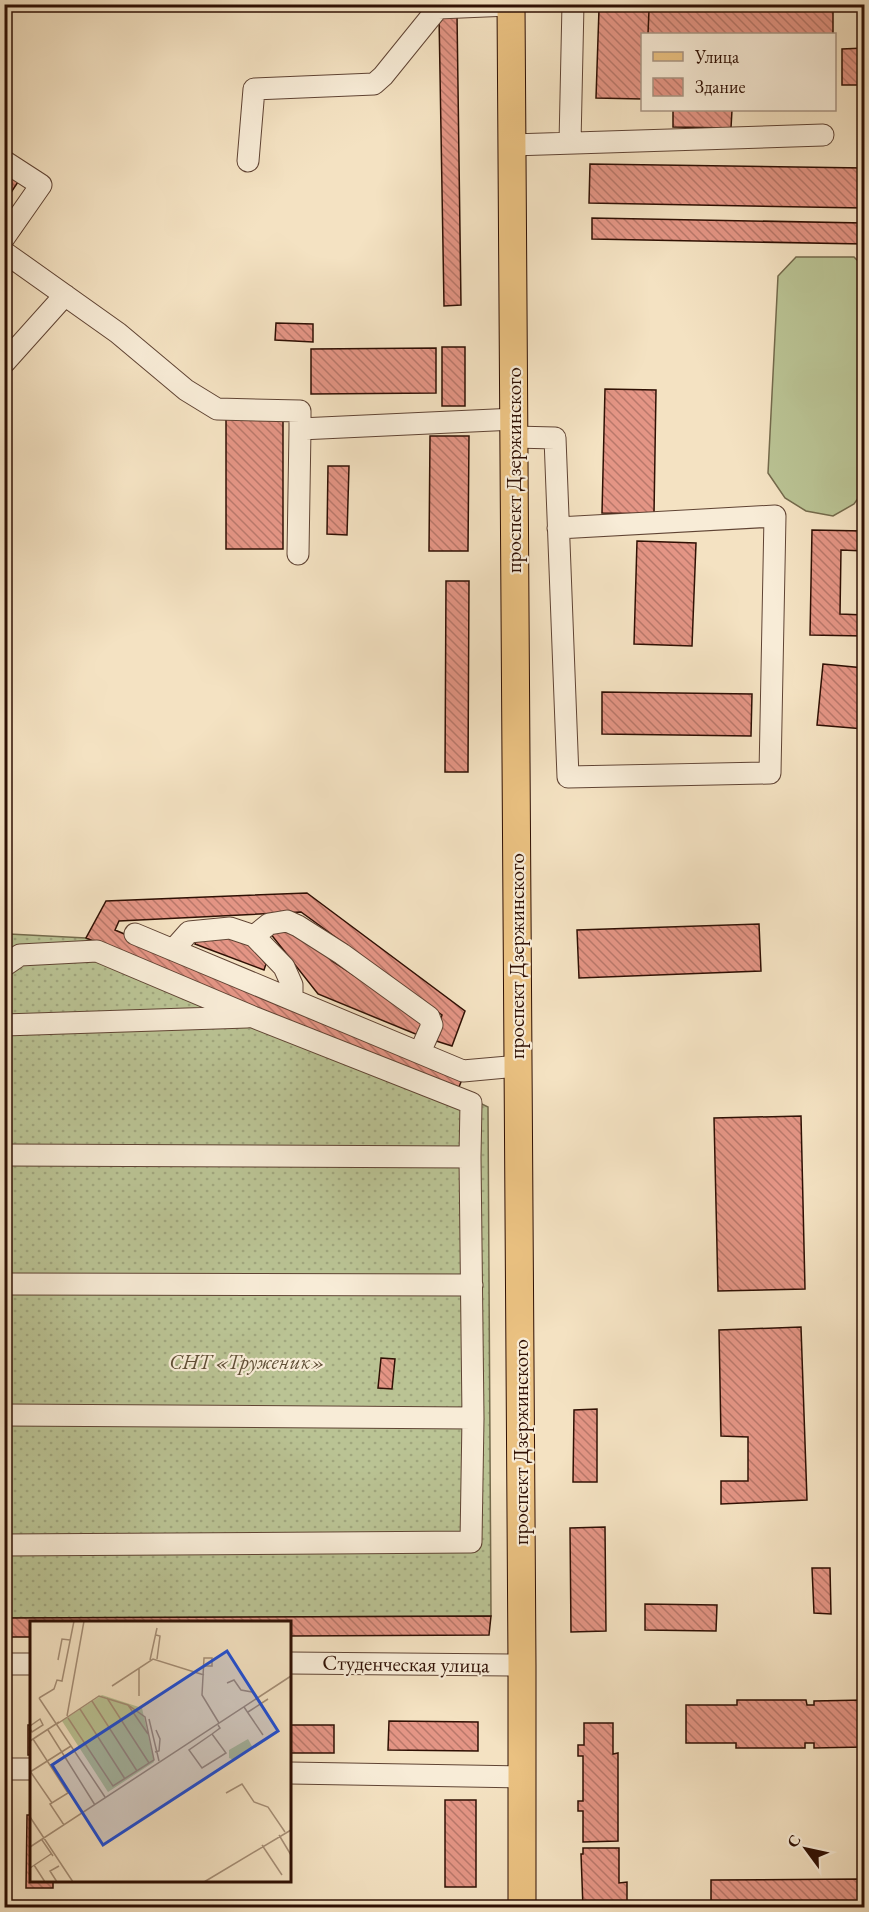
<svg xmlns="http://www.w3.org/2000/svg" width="869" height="1912" viewBox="0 0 869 1912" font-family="'EB Garamond',serif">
<defs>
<pattern id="garden-dots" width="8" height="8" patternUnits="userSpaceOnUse" patternTransform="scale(1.5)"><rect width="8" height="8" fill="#bac394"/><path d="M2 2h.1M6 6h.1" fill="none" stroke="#a0a67e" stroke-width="1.8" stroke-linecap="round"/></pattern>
<pattern id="building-back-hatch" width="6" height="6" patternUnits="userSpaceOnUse" patternTransform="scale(1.5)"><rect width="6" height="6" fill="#e49585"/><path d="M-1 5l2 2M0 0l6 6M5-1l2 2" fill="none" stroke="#b9786b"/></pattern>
</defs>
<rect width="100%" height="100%" fill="#f4e2c2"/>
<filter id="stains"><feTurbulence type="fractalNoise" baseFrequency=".00333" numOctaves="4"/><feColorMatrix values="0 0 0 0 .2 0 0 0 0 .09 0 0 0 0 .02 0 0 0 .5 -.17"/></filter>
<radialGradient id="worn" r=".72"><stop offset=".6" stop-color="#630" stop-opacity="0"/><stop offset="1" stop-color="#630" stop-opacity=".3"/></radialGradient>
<path fill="#bac394" stroke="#746a4c" stroke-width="1.5" d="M796 257H854L864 267V490L854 504 833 516 806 511 785 498 768 473 778 276Z"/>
<path fill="url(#garden-dots)" stroke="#746a4c" stroke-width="1.5" d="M9 934 86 938 457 1092 488 1107 491 1616 5 1618V938Z"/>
<path fill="url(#building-back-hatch)" stroke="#2f1004" stroke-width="1.5" d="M637 4H833V34H648L649 10H637Z
M599 9 649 10 648 34H642V99L596 98Z
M457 14 461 305 444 306 439 15Z
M864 48V85H842V49Z
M673 110H732L731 128 673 127Z
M590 164 864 168V208L589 203Z
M4 169 20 179 4 203Z
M592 218 864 223V244L592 239Z
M276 323 313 324V342L275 340Z
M442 347H465V406H442Z
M436 348V393L311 394V349Z
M605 389 656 390 654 514 602 513Z
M226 418H283V549H226Z
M430 436H469L468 551H429Z
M328 466H349L347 535 327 534Z
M812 530 864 531V551L841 550 840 614 864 615V636L810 635Z
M637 541 696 543 692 646 634 644Z
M446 581H469L468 772H445Z
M823 664 864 668V729L817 725Z
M602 692 752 694 751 736 602 734Z
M307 893 465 1011 452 1046 433 1040 442 1015 301 912 119 921 115 930 463 1077 457 1092 86 938 106 901Z
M759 924 761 971 579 978 577 930Z
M277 925 304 933 332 961 423 1021 418 1035 318 994 270 933Z
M238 931 266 964 264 970 195 944 198 934Z
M801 1116 805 1289 718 1291 714 1118Z
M801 1327 807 1500 721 1504V1481H748V1437L721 1436 719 1330Z
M381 1358 395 1359 392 1389 378 1388Z
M597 1409V1482H573L574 1410Z
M605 1527 606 1631 571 1632 570 1528Z
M812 1568H830L831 1614 814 1613Z
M645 1604 717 1605 716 1631 645 1630Z
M491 1616 489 1635 290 1636V1622H32V1637H4V1618Z
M737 1700H806L807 1705H814V1701L864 1700V1747L814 1748V1743H805V1748H736V1743H686V1705H737Z
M389 1721 478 1722V1751L388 1750Z
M584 1723H613V1754L618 1753V1841L583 1842V1811H578V1801H583V1756H578V1745H584Z
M28 1725H32V1755H28Z
M290 1725H334V1753H290Z
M445 1800H476V1887H445Z
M27 1815H32V1880H53V1888H26Z
M583 1848H619V1883L627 1882V1902H621V1908H583L581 1854H583Z
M859 1879V1908H711V1880Z"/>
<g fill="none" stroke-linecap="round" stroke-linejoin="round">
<defs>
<path id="minor" d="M570 143 573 4
M512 145 823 135
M4 161 41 185 4 238
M248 161 254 89 374 84 383 76 438 8 511 5
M4 252 118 333 186 390 217 409 300 411V429L514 419
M4 363 65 295
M514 437 555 438 568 777 770 773 775 516 558 528
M298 554 300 429
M135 934 463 1071 518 1066
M254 936 269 924 287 921 298 926 342 954 429 1017 432 1025 420 1052
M173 950 189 932 230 928 254 936 284 967 292 985V999
M4 966 20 955 97 951 253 1017 471 1103 470 1157 473 1418 471 1542 4 1545
M4 1025 247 1017
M4 1155 470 1157
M4 1284 472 1285
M4 1415 473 1418
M290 1663 522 1665
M4 1664H32
M4 1769H32
M290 1773 521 1777"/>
<path id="major" d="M511 4 522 1665V1908"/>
</defs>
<use href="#minor" stroke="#604434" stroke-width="23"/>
<use href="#major" stroke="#2f1004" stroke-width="29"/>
<use href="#minor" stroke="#f8ecd7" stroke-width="21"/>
<use href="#major" stroke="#eac181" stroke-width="27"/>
</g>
<g text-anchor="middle" stroke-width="4.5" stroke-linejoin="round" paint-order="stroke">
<g font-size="21" fill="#2f1004" stroke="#f8ecd7">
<text transform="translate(514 470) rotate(-90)" y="7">проспект Дзержинского</text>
<text transform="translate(517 956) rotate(-90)" y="7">проспект Дзержинского</text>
<text transform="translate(521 1442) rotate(-90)" y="7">проспект Дзержинского</text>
<text transform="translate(406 1664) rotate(1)" y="7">Студенческая улица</text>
</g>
<g font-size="21" font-style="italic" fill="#604f36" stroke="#f8ecd7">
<text x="247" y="1369">СНТ «Труженик»</text>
</g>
</g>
<g transform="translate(30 1621)">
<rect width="261" height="261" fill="#f4e2c2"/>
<path d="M218 118 223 127 204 139 199 137V129Z" fill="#bac394"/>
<path d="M72 74 112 87 124 141 78 171 32 100Z" fill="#bac394"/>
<path fill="none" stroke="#a58e76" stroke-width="1.5" d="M126 14 130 15 127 38M28 39 32 18 40 19M120 39 127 7M174 45H182V37H174L172 74 189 102M109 47V75M197 62 204 59 211 69 222 71 227 77M82 65 123 38 174 54M9 77 75 176M9 77 24 68 27 59 32 60 44 0M77 77 119 142M62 80 107 150M98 84 118 113M214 86 233 114M50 88 95 158M218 91 238 78M37 95 54 0M119 98 129 140M27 103 69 75 98 84 115 96 124 139 83 165 38 97M0 105 10 98 13 104 2 111 0 108M18 109 65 184M182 113 196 132 172 147 159 129 182 113 190 107 188 104M3 118 38 172 20 183 34 204M0 120 29 101M125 131 129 130 130 118 126 109M0 150 22 182M0 151 41 125M196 172 212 163 224 181 238 186 255 211M0 196 43 261M249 214 261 234M12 219 23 235M232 224 252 254M0 226 261 55M4 244 15 261M0 247 21 233M27 261 20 250 29 245M174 261 261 209"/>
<path fill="#1d4ed8" fill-opacity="0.15" stroke="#1d4ed8" stroke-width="3" d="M197 30 248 110 73 224 22 144Z"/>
<rect width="261" height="261" fill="none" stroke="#2f1004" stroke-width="3"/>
</g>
<rect width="869" height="1912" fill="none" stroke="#f4e2c2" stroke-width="24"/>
<rect x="6" y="6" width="857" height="1900" fill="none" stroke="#2f1004" stroke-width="3"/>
<rect x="12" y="12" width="845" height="1888" fill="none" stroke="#2f1004" stroke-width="1.5"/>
<rect x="641" y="33" width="195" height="78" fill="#f8ecd7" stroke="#a89483" stroke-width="1.5"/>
<rect x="653" y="52" width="30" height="9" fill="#eac181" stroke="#a89483" stroke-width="1.5"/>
<text x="695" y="63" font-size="18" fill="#2f1004">Улица</text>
<rect x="653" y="78" width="30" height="18" fill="url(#building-back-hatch)" stroke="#a89483" stroke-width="1.5"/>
<text x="695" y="93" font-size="18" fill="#2f1004">Здание</text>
<g transform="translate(806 1849) rotate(303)" stroke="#f8ecd7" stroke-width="4.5" paint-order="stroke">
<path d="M0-4.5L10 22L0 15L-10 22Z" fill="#2f1004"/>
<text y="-9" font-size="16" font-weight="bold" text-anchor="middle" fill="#2f1004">С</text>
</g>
<rect width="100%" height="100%" filter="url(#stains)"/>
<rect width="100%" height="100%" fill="url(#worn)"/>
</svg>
